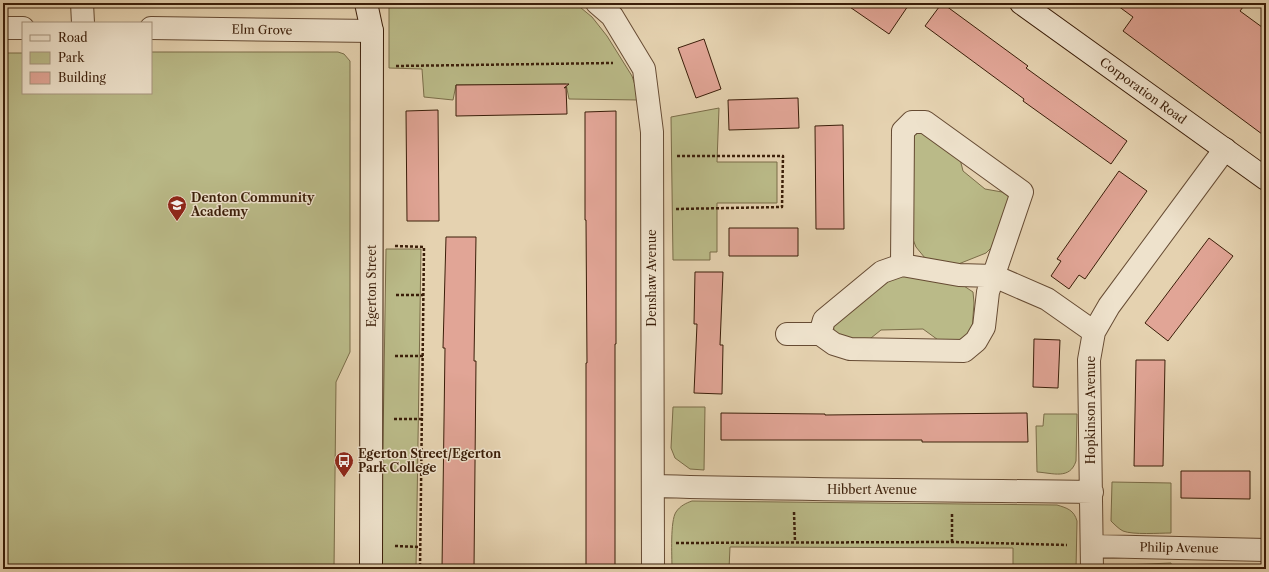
<svg xmlns="http://www.w3.org/2000/svg" width="1269" height="572" viewBox="0 0 1269 572" font-family="'Libre Caslon Text',serif">
<rect width="100%" height="100%" fill="#e5d2b0"/>
<filter id="stains"><feTurbulence type="fractalNoise" baseFrequency=".005" numOctaves="4"/><feColorMatrix values="0 0 0 0 .2 0 0 0 0 .09 0 0 0 0 .02 0 0 0 .5 -.17"/></filter>
<radialGradient id="worn" r=".72"><stop offset=".6" stop-color="#630" stop-opacity="0"/><stop offset="1" stop-color="#630" stop-opacity=".3"/></radialGradient>
<path fill="#baba88" stroke="#7a6c48" d="M389 3H575L592 17 607 36 632 76 640 100 569 99 566 84 456 85 453 100 424 97 422 69 389 68Z
M151 52H338L344 54 350 61V352L336 382 334 569H3V53H23V93H151Z
M719 108 717 162H777V203H717V252H710V260H673L671 117Z
M921 132 959 155 963 171 985 189 1002 192 1008 196 1011 204 997 242 986 253 956 265 938 263 925 258 916 247 912 237 914 135Z
M386 249H421L416 569H381Z
M908 274 964 286 973 292 974 303 972 330 963 340 945 345 923 329 881 330 871 338 864 342 841 338 834 331 833 321 879 283Z
M673 407H705L704 470 690 469 675 458 671 448Z
M1044 414H1077L1076 461C1070 480 1053 473 1037 472L1036 426H1043Z
M1112 482 1171 483V533C1159 533 1133 535 1123 531 1119 529 1115 525 1111 521Z
M692 501 1057 505C1067 508 1074 510 1077 521L1076 569H1013V548L730 547 729 569H672C672 556 670 521 676 512 680 506 686 503 692 501Z
M1171 563 1172 569H1114L1123 565Z"/>
<path fill="#e1a596" stroke="#3b1e09" d="M844 3H910L889 34Z
M942 3 1028 66 1026 68 1127 141 1111 164 1023 101 1024 99 925 26Z
M1114 3H1246L1240 11 1266 30V137L1123 31 1133 17Z
M704 39 721 89 696 98 678 48Z
M569 84 564 88 566 87 567 114 456 116V85Z
M798 98 799 128 729 130 728 100Z
M438 110 439 221H407L406 111Z
M616 111V344H615V569H586V363H587L586 220H585V112Z
M843 125 844 229H816L815 126Z
M1119 171 1147 191 1085 279 1079 275 1069 289 1051 276 1061 261 1057 259Z
M729 228H798V256H729Z
M446 237H476L474 361H476L474 569H442L445 348H443Z
M1209 238 1233 256 1168 341 1145 323Z
M695 272H723L720 345H723L722 394 694 393 697 324H694Z
M1034 339 1060 340 1058 388 1033 387Z
M1136 360H1165L1163 466H1134Z
M721 413 825 414V415L1027 413 1028 442H922V440H721Z
M1181 471H1250V499L1181 498Z"/>
<g fill="none" stroke-linecap="round" stroke-linejoin="round">
<defs>
<path id="street" d="M82 3 83 23
M597 3 612 16 644 69 652 132 653 569
M3 28H23
M151 28 372 31
M787 334H820L824 320 882 272 902 265 959 275 994 276 1047 299 1094 332
M820 334 834 344 850 349 964 351 976 341 984 327 988 292 1022 192 925 122H912L903 131 902 265
M653 486C799 490 945 490 1092 492
M1092 546 1266 550
M1092 569 1089 360 1094 332 1109 306 1225 149"/>
<path id="secondary" d="M366 3 372 31 371 569
M1021 3 1266 179"/>
</defs>
<use href="#street" stroke="#664b33" stroke-width="24"/>
<use href="#secondary" stroke="#3b1e09" stroke-width="24"/>
<path stroke="#3b1e09" stroke-width="2.5" stroke-dasharray="3 2" stroke-linecap="butt" d="M396 66 613 63
M676 209 782 207 783 156H677
M395 246 424 247 420 569
M396 295H423
M395 356H423
M394 419H422
M794 512 795 542
M952 514V542
M676 543 952 542 1067 545
M395 546 420 547"/>
<use href="#street" stroke="#eee2cc" stroke-width="22"/>
<use href="#secondary" stroke="#eee2cc" stroke-width="22"/>
</g>
<defs>
<symbol id="school-pin" viewBox="-11 -11 22 30"><path d="M0 17L-7.5 6A9.5 9.5 0 1 1 7.5 6Z" fill="#8f2418" stroke="#eee2cc"/><path d="M0-5L7-2L0 1L-7-2ZM-4 1L0 2.5L4 1V4Q0 6-4 4Z" fill="#fff"/></symbol>
<symbol id="bus-pin" viewBox="-11 -11 22 30"><path d="M0 17L-7.5 6A9.5 9.5 0 1 1 7.5 6Z" fill="#8f2418" stroke="#eee2cc"/><path d="M-5-6H5V4H4V6H2V4H-2V6H-4V4H-5ZM-3.5-4V0h7V-4ZM-3.5 1.2v1.5H-2V1.2ZM2 1.2v1.5H3.5V1.2Z" fill="#fff"/></symbol>
</defs>
<g fill-rule="evenodd">
<use href="#school-pin" x="166" y="194" width="22" height="30"/>
<use href="#bus-pin" x="333" y="450" width="22" height="30"/>
</g>
<g text-anchor="middle" stroke-width="3" stroke-linejoin="round" paint-order="stroke">
<g font-size="12" fill="#3b1e09" stroke="#eee2cc">
<text transform="translate(262 30) rotate(1)" y="4">Elm Grove</text>
<text transform="translate(1143 91) rotate(36)" y="4">Corporation Road</text>
<text transform="translate(652 278) rotate(-90)" y="4">Denshaw Avenue</text>
<text transform="translate(372 286) rotate(-90)" y="4">Egerton Street</text>
<text transform="translate(1091 410) rotate(-90)" y="4">Hopkinson Avenue</text>
<text x="872" y="494">Hibbert Avenue</text>
<text transform="translate(1179 548) rotate(1)" y="4">Philip Avenue</text>
</g>
<g font-size="12" font-weight="bold" fill="#3b1e09" stroke="#eee2cc" text-anchor="start">
<text x="191" y="202">Denton Community<tspan x="191" dy="14">Academy</tspan></text>
<text x="358" y="458">Egerton Street/Egerton<tspan x="358" dy="14">Park College</tspan></text>
</g>
</g>
<rect width="1269" height="572" fill="none" stroke="#e5d2b0" stroke-width="16"/>
<rect x="4" y="4" width="1261" height="564" fill="none" stroke="#3b1e09" stroke-width="2"/>
<rect x="8" y="8" width="1253" height="556" fill="none" stroke="#3b1e09"/>
<rect x="22" y="22" width="130" height="72" fill="#eee2cc" stroke="#a6947e"/>
<rect x="30" y="35" width="20" height="6" fill="#eee2cc" stroke="#a6947e"/>
<text x="58" y="42" font-size="12" fill="#3b1e09">Road</text>
<rect x="30" y="52" width="20" height="12" fill="#baba88" stroke="#a6947e"/>
<text x="58" y="62" font-size="12" fill="#3b1e09">Park</text>
<rect x="30" y="72" width="20" height="12" fill="#e1a596" stroke="#a6947e"/>
<text x="58" y="82" font-size="12" fill="#3b1e09">Building</text>
<rect width="100%" height="100%" filter="url(#stains)"/>
<rect width="100%" height="100%" fill="url(#worn)"/>
</svg>
